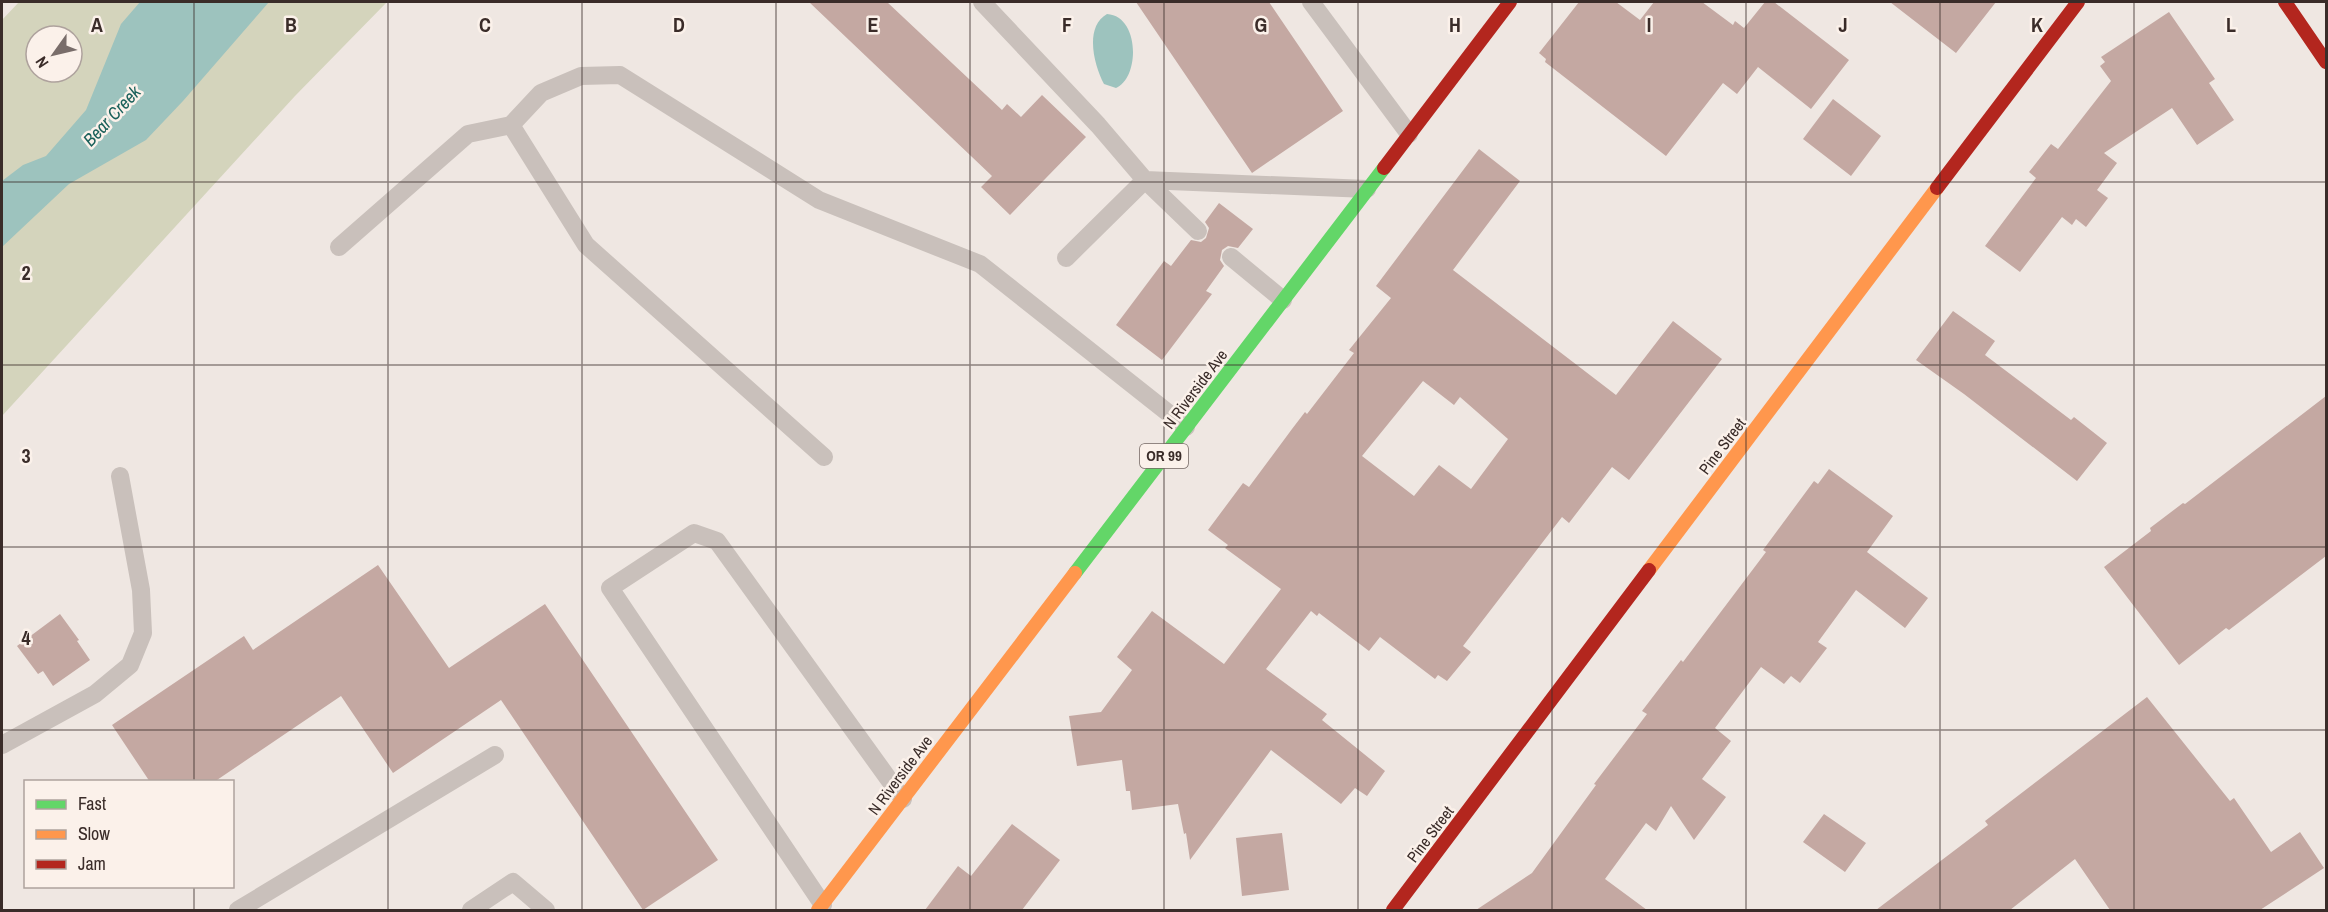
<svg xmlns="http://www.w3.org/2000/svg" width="2328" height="912" viewBox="0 0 2328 912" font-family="'Archivo Narrow',sans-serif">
<rect width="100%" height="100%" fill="#efe7e2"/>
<path fill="#d4d4bc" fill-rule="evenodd" d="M19 2H387L295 96 2 416V20ZM36 36H72V72H36Z"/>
<path fill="#9dc3be" d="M140 2H269L183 101 146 140 69 184 2 247V181L23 165 46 156 86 110 121 24Z
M1107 14C1140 16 1140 78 1116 88L1104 84C1094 65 1084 27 1107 14Z"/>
<path fill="#c4a8a2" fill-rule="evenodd" d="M809 2H887L1002 110 1007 104 1021 117 1042 95 1086 137 1010 215 981 187 992 176Z
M1136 2H1269L1343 111 1252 173Z
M1579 2H1616L1640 20 1654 2H1702L1733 25 1735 21 1744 28 1765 2H1774L1849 60 1811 109 1758 67 1737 94 1723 83 1666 156 1545 62 1546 59 1539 53Z
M1890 2H1996L1956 53Z
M2169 12 2215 79 2209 83 2234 120 2197 145 2172 108 2104 153 2117 163 2097 190 2108 198 2086 227 2076 219 2072 225 2062 217 2020 272 1985 246 2036 178 2029 172 2051 144 2058 149 2111 81 2100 66 2105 62 2101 57Z
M1833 99 1881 136 1851 176 1803 139Z
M1479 149 1520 181 1453 270 1616 395 1673 321 1722 359 1629 480 1612 467 1569 523 1562 517 1463 646 1471 652 1447 681 1438 675 1435 679 1380 637 1369 651 1319 613 1317 616 1311 611 1266 669 1327 714 1322 720 1385 771 1367 796 1355 788 1341 804 1271 750 1190 860 1186 833 1184 834 1178 804 1132 810 1130 791H1126L1122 760 1077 766 1069 716 1101 712 1132 670 1117 657 1152 611 1224 664 1281 589 1225 548 1228 545 1208 530 1243 483 1249 487 1292 429 1305 412 1307 414 1354 353 1349 350 1391 298 1376 286ZM1423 381 1454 405 1460 397 1508 439 1471 489 1439 465 1414 496 1362 456Z
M1219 203 1253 229 1238 248 1228 246 1222 250 1220 260 1224 266 1206 291 1212 294 1162 360 1116 325 1164 261 1171 266 1191 240 1201 242 1206 238 1209 228 1205 222Z
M1953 311 1995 341 1985 355 2071 420 2074 417 2107 443 2077 481 1964 394 1916 360Z
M2326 396V556L2229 630 2226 628 2179 665 2104 567 2151 531 2150 528 2183 503 2185 504Z
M1829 469 1893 516 1867 552 1928 598 1905 628 1856 590 1818 642 1827 648 1800 683 1791 676 1784 684 1761 667 1715 728 1731 741 1702 779 1726 797 1694 840 1671 806 1656 831 1646 823 1605 879 1647 910H1476L1532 873 1596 785 1594 784 1647 714 1642 711 1681 660 1683 662 1766 552 1763 550 1814 481 1818 484Z
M378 565 449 668 545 604 718 860 643 910 501 700 393 773 341 696 214 782H150L112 725 244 636 253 650Z
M60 614 79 640 77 641 90 660 53 686 43 671 38 674 17 646Z
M2147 697 2230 801 2234 798 2271 852 2300 832 2324 868 2260 910H2110L2075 859 2010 910H1876L1988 825 1985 821Z
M1824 814 1866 843 1845 872 1803 842Z
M1012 824 1060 860 1022 910H925L958 866 971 876Z
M1282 833 1289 890 1242 896 1236 838Z"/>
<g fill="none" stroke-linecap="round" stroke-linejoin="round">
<path stroke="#c9c0bb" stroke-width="18" d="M982 2 1098 125 1145 180 1198 231
M1311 2 1409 134
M339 247 468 134 511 125
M1231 257 1283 300
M1066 258 1145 180 1367 189
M824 457 586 245 511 125 541 93 581 76 620 75 819 200 980 264 1186 427
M2 745 95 694 130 665 143 633 141 590 120 476
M823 905 610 588 694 533 717 541 903 799
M238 910 495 755
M471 910 513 882 546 910"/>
<path stroke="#63d668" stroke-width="14" d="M1075 573 1384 168"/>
<path stroke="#ff974d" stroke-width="14" d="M1649 570 1937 188
M818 910 1075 573"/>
<path stroke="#b3261e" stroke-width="14" d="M2285 2 2326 62
M1384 168 1510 2
M1937 188 2078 2
M1393 910 1649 570"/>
</g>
<path fill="none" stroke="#3a2c29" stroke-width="1.5" stroke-opacity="0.55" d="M194 2V782M388 2V910M582 2V910M776 2V910M970 2V910M1164 2V910M1358 2V910M1552 2V910M1746 2V910M1940 2V910M2134 2V910M2 182H2326M2 365H2326M2 547H2326M2 730H2326M194 886V910"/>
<g text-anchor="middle" stroke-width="5" stroke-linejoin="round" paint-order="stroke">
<rect fill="#fbf1ea" stroke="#746763" stroke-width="1.5" x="1140" y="444" width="48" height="24" rx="4.5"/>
<g font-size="15" font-weight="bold" fill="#3a2c29">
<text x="1164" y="461">OR 99</text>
</g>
<g font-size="16" fill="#3a2c29" stroke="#fbf1ea">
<text transform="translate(1195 389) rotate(-53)" y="6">N Riverside Ave</text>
<text transform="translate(1722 446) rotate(-53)" y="6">Pine Street</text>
<text transform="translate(900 775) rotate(-53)" y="6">N Riverside Ave</text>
<text transform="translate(1430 834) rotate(-53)" y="6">Pine Street</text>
</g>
<g font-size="18" font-style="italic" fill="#1a605a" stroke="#fbf1ea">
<text transform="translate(112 116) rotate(-47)" y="6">Bear Creek</text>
</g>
</g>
<g font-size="20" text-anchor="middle" font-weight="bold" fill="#3a2c29" stroke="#fbf1ea" stroke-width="5" stroke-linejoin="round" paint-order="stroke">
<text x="97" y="32">A</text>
<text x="291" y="32">B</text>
<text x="485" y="32">C</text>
<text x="679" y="32">D</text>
<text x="873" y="32">E</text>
<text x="1067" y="32">F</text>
<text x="1261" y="32">G</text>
<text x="1455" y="32">H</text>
<text x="1649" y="32">I</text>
<text x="1843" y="32">J</text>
<text x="2037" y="32">K</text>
<text x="2231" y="32">L</text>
<text x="26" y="280">2</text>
<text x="26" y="463">3</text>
<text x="26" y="645">4</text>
</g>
<rect width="2328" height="912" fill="none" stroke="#3a2c29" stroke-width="6"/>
<rect x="24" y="780" width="210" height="108" fill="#fbf1ea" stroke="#aea29d" stroke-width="1.5"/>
<rect x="36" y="800" width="30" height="9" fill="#63d668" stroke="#aea29d" stroke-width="1.5"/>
<text x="78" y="810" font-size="18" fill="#3a2c29">Fast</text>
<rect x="36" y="830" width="30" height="9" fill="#ff974d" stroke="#aea29d" stroke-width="1.5"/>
<text x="78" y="840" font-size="18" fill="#3a2c29">Slow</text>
<rect x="36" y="860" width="30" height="9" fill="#b3261e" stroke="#aea29d" stroke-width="1.5"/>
<text x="78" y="870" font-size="18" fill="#3a2c29">Jam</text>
<g transform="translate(54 54) rotate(236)"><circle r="28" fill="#fbf1ea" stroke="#aea29d" stroke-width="1.5"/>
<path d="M0-4.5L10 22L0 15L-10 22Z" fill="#796d6a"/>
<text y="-9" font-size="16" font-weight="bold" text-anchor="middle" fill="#3a2c29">N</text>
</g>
</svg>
